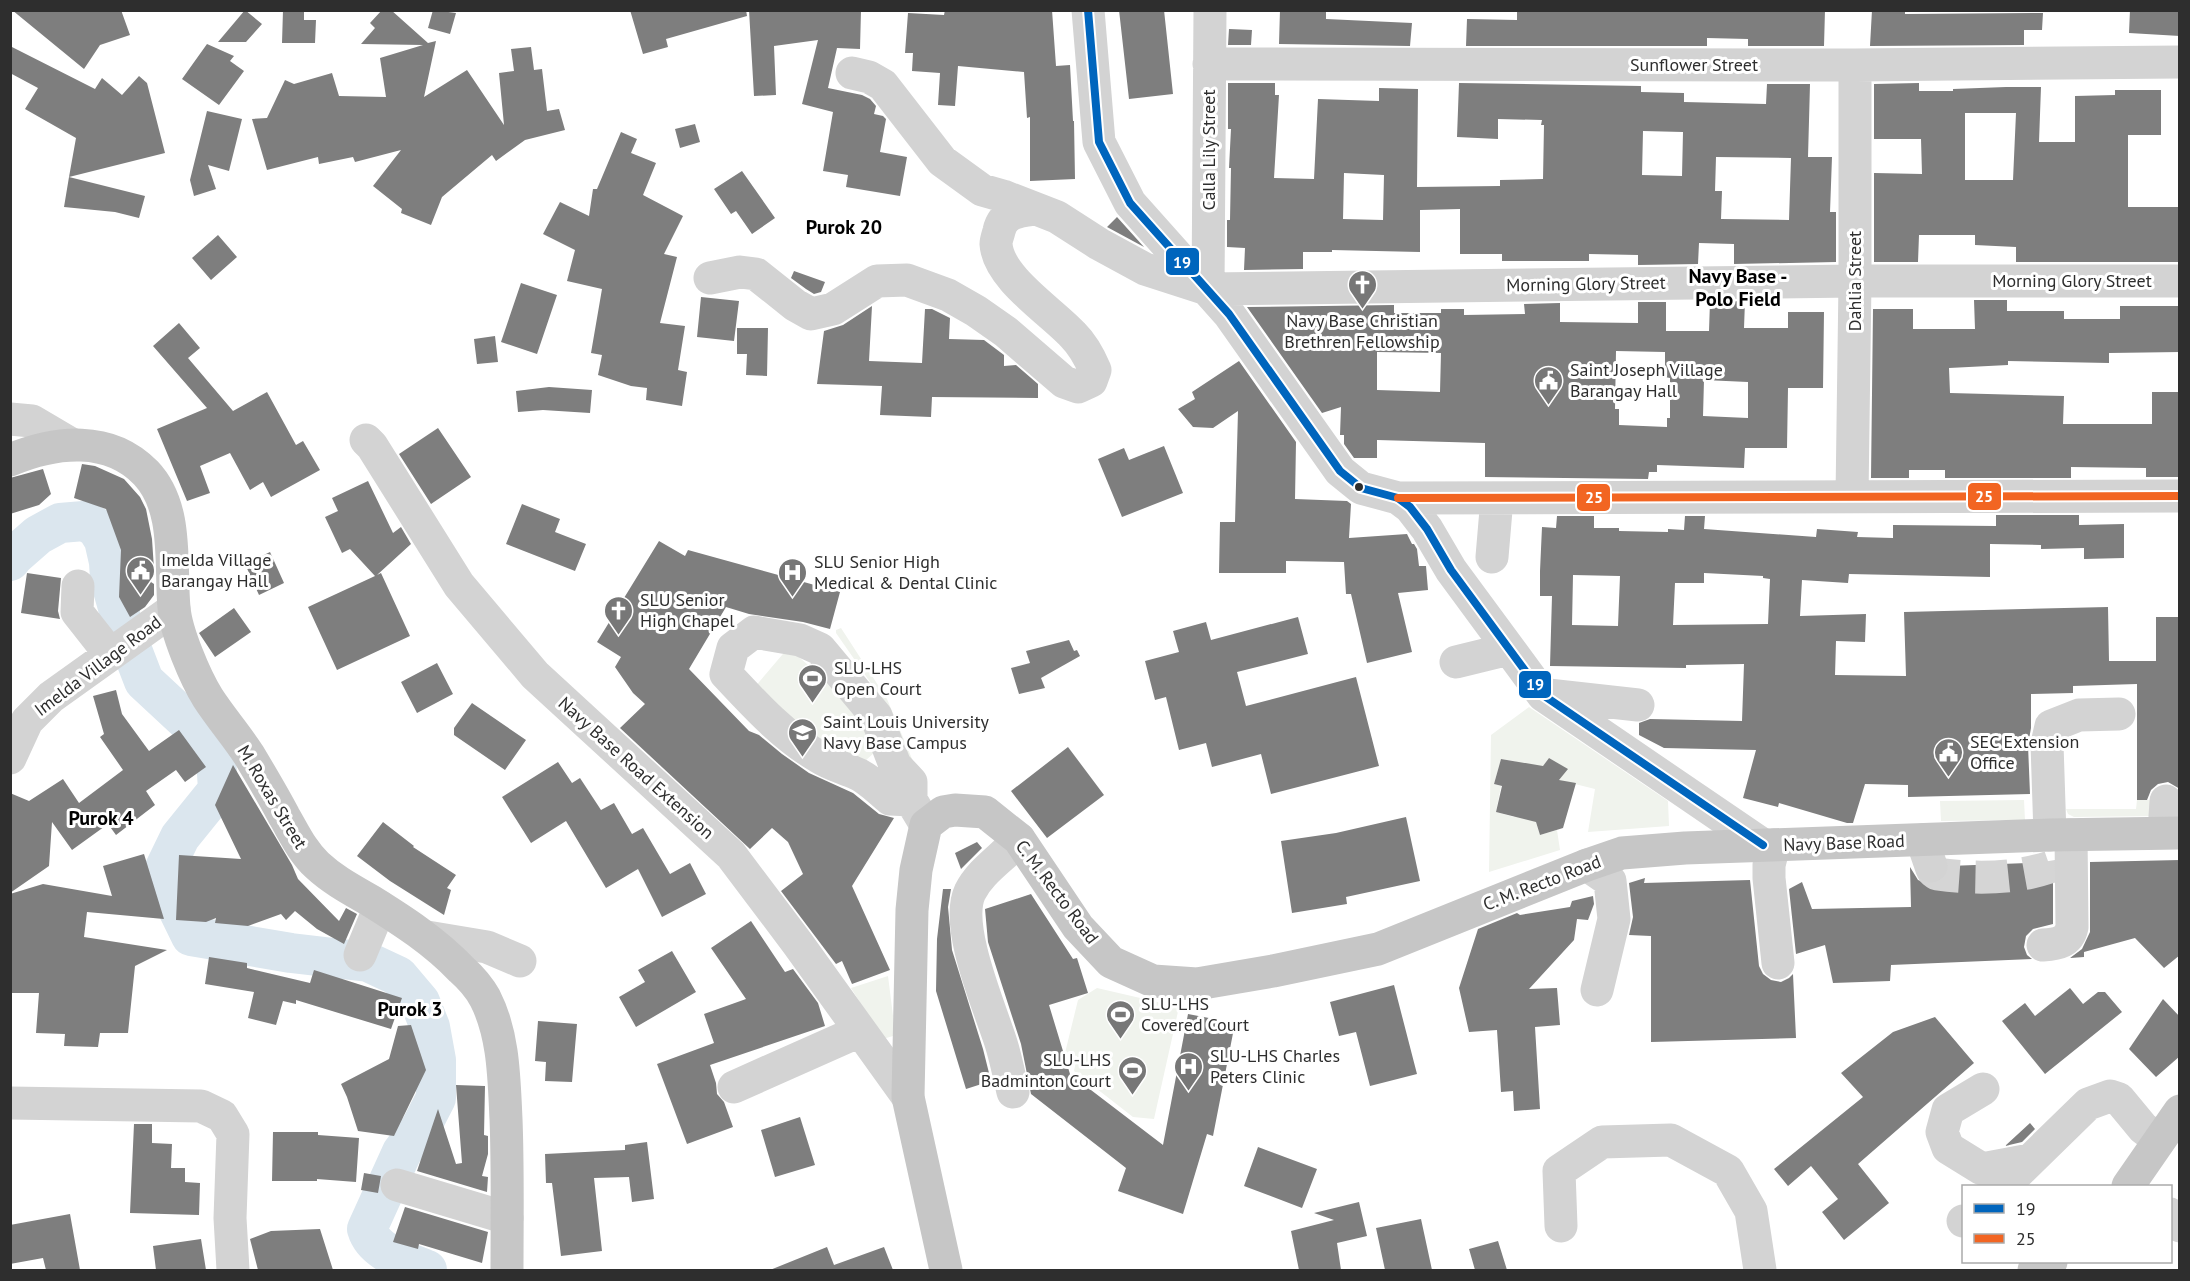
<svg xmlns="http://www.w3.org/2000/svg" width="2190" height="1281" viewBox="0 0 2190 1281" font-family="'PT Sans',sans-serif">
<rect width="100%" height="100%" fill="#fff"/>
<path fill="#f0f3ed" d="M841 628 887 699 920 778 921 786 884 702 836 633V630Z
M788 648 871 718 875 752 864 762 837 758 754 688Z
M1529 707 1668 801 1669 826 1588 832 1595 789 1559 780 1567 769 1549 758 1539 772 1514 761 1501 759 1494 784 1501 786 1496 812 1514 817 1518 807 1532 810 1540 835 1557 830 1560 850 1489 872 1491 735Z
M2024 800 2025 820 1941 821 1940 801Z
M2137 800H2160L2161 816 2074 817 2068 814 2066 809H2136Z
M888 976 893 1016V1036L883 1039 851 988Z
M1097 988 1179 1007 1154 1119 1133 1117 1074 1071 1077 1056 1065 1053 1078 1000Z"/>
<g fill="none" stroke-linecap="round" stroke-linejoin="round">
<path stroke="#dbe6ee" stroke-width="40" d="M10 561 14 556 38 535 60 523 84 521 96 527 104 540 109 562 110 579 124 629 144 681 201 734 216 757 218 790 180 837 164 870 171 895 191 936 291 953 368 962 398 976 420 1002 430 1027 436 1060V1098L421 1127 402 1152 367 1229C374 1253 406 1261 427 1270"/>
</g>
<path fill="#7e7e7e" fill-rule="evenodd" d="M12 10H121L130 35 100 45 84 69Z
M245 10 262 24 246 42H218Z
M283 10H304V20H316L315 43H282Z
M382 10H391L428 43 436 41 424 97 467 70 504 125 499 73 514 71 511 49 531 47 534 70 542 69 547 111 559 109 565 130 525 140 496 161 492 155 442 197 431 225 401 213 402 209 373 186 401 150 355 162 353 157 319 164 318 157 267 170 252 119 267 118 285 80 294 84 332 73 339 96 386 97 380 58 423 45 361 44 375 28 370 23Z
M433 10 456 13 450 34 428 28Z
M630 10H746L747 16 666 39 668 47 643 54Z
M749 10H861L860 49 837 48 828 88 862 95 870 99 876 106 874 114 883 116 886 119 880 152 907 157 900 196 846 187 848 175 823 171 833 112 802 104 818 40 774 46 776 95 754 96Z
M945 10H1052L1056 66 1070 65 1073 121H1074L1075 179 1030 181V117L1027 118 1024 72 958 66 955 106 938 105 940 73 912 71 913 53H905L908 13 944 15Z
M1119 10H1164L1173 94 1129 99Z
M1280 10H1326V19L1412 23 1410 46 1279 44Z
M1517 10H1825L1824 46H1748V39L1707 38V46H1466L1467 19 1517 20Z
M1872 10H1905V14L2043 13 2042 30H2024V45L1870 46Z
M2130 10H2180V36L2129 33Z
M1229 29 1252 30 1251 45H1228Z
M207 44 234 56 230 61 244 71 219 105 182 79Z
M10 46 95 89 102 78 122 95 139 76 147 83 165 153 69 177 76 138 25 109 38 88 10 73Z
M1228 83H1275V95H1279L1274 178 1314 179 1318 99 1379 101V88L1418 89 1417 187 1500 186V180L1543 179 1544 125H1541L1542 120 1498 119V139L1457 137 1459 83 1641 86V92L1684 93V102L1766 104 1767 84H1810L1808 157H1832L1830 212H1836V262L1734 264V244L1699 243 1698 264 1638 265V255L1589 254V261H1502V254H1460V209L1420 210V252L1332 250V252H1303V269L1244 270 1245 248 1227 247V220H1230L1231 168H1229L1231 129H1228ZM1643 131 1683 132 1682 176 1642 175ZM1716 157 1791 158 1789 220 1721 219 1722 191H1715ZM1344 173 1384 175 1383 220 1343 219Z
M1919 83V91H1953V89L2006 87H2041L2039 142H2075V96L2115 95V90H2161V135H2128V207H2180V262H2016V247L1975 245V235H1919L1918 262H1874V173L1922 174 1921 139H1874V84ZM1965 113H2016L2013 180H1965Z
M207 111 242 119 229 171 208 165 216 189 194 196 190 180Z
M695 124 700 142 680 148 675 129Z
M621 132 637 139 631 153 656 163 643 195 683 216 664 254 677 257 660 323 685 326 678 370 687 372 682 406 646 400 647 388 631 386 598 375 602 355 591 353 602 289 567 281 575 250 543 234 560 202 589 216 593 189H597Z
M742 171 775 218 752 234 736 211 731 214 714 189Z
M69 177 145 196 139 218 115 212 64 207Z
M1117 217 1144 247 1107 227Z
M218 235 237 257 211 280 192 258Z
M794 271 825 282 821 292 814 294 806 289 791 278Z
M521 283 557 295 537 354 501 342Z
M701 297 739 301 734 341 697 337Z
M1974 300H2007V311H2064V319H2120V306H2180V352L2109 353V363L2008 361V365L1949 368 1950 393 2064 396 2063 424H2152V392H2180V477H2146V468L2071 467V478H1945V470H1909V478H1871L1873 309H1913V329H1975Z
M1745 301 1744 328H1788V312H1824L1823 388H1788L1787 448H1745L1744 468 1657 465V472H1649L1648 479 1485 477V443L1377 440V458H1354L1344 444V435H1340L1341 407 1322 413 1247 307 1394 305V313H1441V309H1464V315L1525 314 1524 304 1560 303V322L1638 323V302H1666V331H1709L1710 302ZM1616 351 1665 352V377L1670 378V418H1667V427L1619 425V409H1615ZM1377 352 1441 353 1440 392 1377 390ZM1704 380 1748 382V418L1703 416Z
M872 306 869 361 922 363 925 309H932L950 318 949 339 984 340 1004 355V366L1016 365 1038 384V398L932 397 931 417 880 415 882 386 817 384 824 331 843 325Z
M179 323 200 348 188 358 233 411 267 392 296 445 303 441 320 470 271 497 263 482 250 490 230 453 200 466 210 493 187 501 157 429 207 408 153 346Z
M737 328H768L767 376 746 375 747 354H737Z
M495 336 498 362 477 364 474 339Z
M1239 361 1296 442 1295 499 1347 501 1351 504 1349 538 1407 534 1412 544H1414L1417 549 1419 566H1426L1428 590 1398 593 1412 652 1367 663 1351 594H1346L1344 562 1286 561V573H1219L1220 522H1235L1238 411 1213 428 1193 427 1178 409 1195 399 1192 392Z
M549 387 592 390 590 413 543 410 518 412 516 391Z
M438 428 471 477 431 504 399 454Z
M1164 446 1183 493 1122 517 1098 459 1124 448 1129 460Z
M82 464 95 466 124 479 140 497 146 509 152 539 154 569 151 582 154 584V595L145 607 130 617 119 597 121 550 106 509 74 498Z
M43 469 51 494 39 505 10 514V478Z
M368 481 393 533 401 527 411 544 377 575 381 573 410 636 337 670 308 607 375 576 350 549 342 553 325 517 338 511 332 498Z
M522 504 560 519 555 532 586 544 575 571 506 544Z
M1996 515H2079V525L2124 524V558L2084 559V548L2041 549V545L1990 544V577L1849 574 1848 583 1802 580 1800 616 1866 614 1865 642 1836 641 1835 675 1906 676 1904 612 2108 607 2109 661H2156V617H2180V789L2168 782 2158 784 2151 790 2147 800H2137V684L2073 686V693L2031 694V728L2028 745 2030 794 1908 797V785L1865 784 1853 823H1847L1779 803 1778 807 1743 798 1756 750 1664 748 1639 735V723L1650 719 1742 721 1744 664 1686 665V668L1550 666 1552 596H1540V571L1542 527 1556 528 1557 516H1594V528H1619V531L1668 532V529L1684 530 1685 516H1705L1704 529 1816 537 1817 529 1858 532 1857 537 1893 538V525L1996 526ZM1704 573 1763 576V578L1770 579 1768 624 1673 625 1675 583H1704ZM1573 575 1620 576 1618 626 1572 625Z
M659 541 685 556 688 550 840 592 830 629 803 622 749 614 726 607 689 669 749 731 759 735 782 754 809 773 853 793 879 814 894 818 852 886 890 970 852 984 842 961 836 964 781 891 803 874 788 842 772 828 750 849 620 728 645 704 633 693 615 667 621 657 597 642Z
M270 552 284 583 259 595 245 564Z
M27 573 61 578 58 611 60 619 21 613Z
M234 608 251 632 215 657 199 633Z
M1298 617 1308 654 1237 672 1246 706 1356 677 1379 766 1271 794 1261 754 1212 767 1206 743 1179 750 1166 697 1155 700 1145 661 1179 652 1173 631 1206 622 1211 640Z
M1069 640 1074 651 1077 650 1080 656 1041 678 1045 688 1019 694 1011 668 1030 663 1026 651Z
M437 663 453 694 417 713 401 682Z
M116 690 122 714 149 751 179 730 206 767 185 782 176 770 146 791 155 805 116 835 108 824 72 850 52 822 49 866 10 893V793L29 801 63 779 79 803 123 770 100 737 104 734 93 696Z
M472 703 526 740 505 770 454 735V728Z
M1068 747 1104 795 1047 838 1011 791Z
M1549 758 1568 769 1559 780 1576 783 1563 828 1540 835 1536 822 1496 812 1502 786 1494 784 1501 759 1543 766Z
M558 762 572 783 580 778 601 810 614 803 632 834 643 828 670 874 690 863 706 894 662 917 638 869 606 888 566 821 531 843 502 797Z
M233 765 292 865 298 879 339 921 346 908 357 914 344 944 317 929 295 911 286 920 281 914 248 926 215 923 216 918 206 922 176 920 179 855 241 859 215 805Z
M1406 817 1420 881 1346 897 1347 904 1292 913 1281 841 1336 833Z
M383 822 414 846 413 847 456 875 447 888 451 890 444 915 390 881 357 856Z
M977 842 982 848 961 869 955 853Z
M144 854 164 919 87 912 84 937 167 950 135 966 128 1033H100L98 1047 64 1046 65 1034 36 1033 39 993H10V894L43 884 112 896 103 866Z
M2180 860V955L2164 968 2135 938 2084 952V957L2070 958 2082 949 2090 932V862Z
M2053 862V924L2033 929 2026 936 2024 947 2027 955 2032 959 1891 965 1890 981 1833 983 1825 945 1796 954 1789 889 1802 882 1812 909 1911 907 1910 867 1918 880 1928 884 1938 883 1945 879 1949 866Z
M1645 878 1644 883 1750 880 1759 966 1763 974 1771 980 1781 982 1789 978 1793 974 1796 1038 1651 1042V936L1629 935 1633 917 1629 883Z
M943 889H951L948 907 952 950 983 1049 991 1081 966 1089 936 991 937 939Z
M1031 894 1073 959 1077 958 1088 993 1049 1005 1070 1074 1163 1145 1188 1014 1235 1023 1213 1136 1207 1134 1183 1214 1118 1191 1126 1168 1031 1094 1021 1044 988 942 985 909Z
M1593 896 1594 904 1588 920 1577 919 1574 940 1529 989 1557 988 1560 1025 1535 1027 1540 1109 1514 1111 1513 1091 1501 1092 1497 1030 1469 1032 1459 988 1478 929 1517 913 1520 915 1570 907 1572 901Z
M751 921 785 972 793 969 818 1003 825 1026 710 1065 716 1083 717 1094 724 1102 733 1127 687 1144 657 1064 714 1043 704 1014 746 999 711 948Z
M672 951 696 992 636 1027 619 997 645 982 638 970Z
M209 957 247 963V968L310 983 314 970 402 998 391 1029 296 1000V1004L283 1001 276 1025 248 1018 254 992 205 984Z
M1394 985 1417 1074 1370 1086 1356 1032 1339 1036 1330 1002Z
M2070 988 2083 1004 2098 992H2105L2122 1012 2045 1074 2002 1021 2025 1003 2035 1016Z
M2163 999 2180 1017V1056L2156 1077 2129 1049Z
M1935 1017 1974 1063 1858 1164 1889 1203 1844 1240 1822 1212 1838 1199 1811 1166 1788 1186 1774 1169 1863 1097 1841 1073 1893 1032Z
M538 1021 577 1024 572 1082 545 1081 546 1062 535 1061Z
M411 1025 426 1070 394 1136 358 1131 347 1097 341 1084 389 1059 398 1026Z
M456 1085 485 1086 484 1135 488 1136V1154L482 1176 488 1177 487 1192 417 1171 438 1109 456 1164 462 1163Z
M800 1117 815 1165 775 1177 761 1130Z
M2030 1123 2035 1129 2022 1142 2005 1146Z
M134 1124H152V1143L172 1144 171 1168H185V1182L200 1183 199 1215 130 1213Z
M273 1132H318V1135L359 1138 356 1182 317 1179V1181H272Z
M647 1142 654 1199 632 1202 629 1177 594 1178 602 1251 561 1256 552 1183H546L545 1154 625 1150V1145Z
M1258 1147 1317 1169 1302 1208 1244 1186Z
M364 1173 381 1176 378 1193 361 1190Z
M1359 1202 1367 1236 1337 1243 1341 1270H1299L1291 1231 1334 1220 1314 1213Z
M405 1207 488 1232 482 1263 419 1244 418 1249 393 1242Z
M70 1214 80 1270H46L43 1258 10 1264V1225Z
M1421 1219 1432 1270H1385L1376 1228Z
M320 1229 333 1270H258L250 1239 271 1231Z
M201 1239 206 1270H156L153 1246Z
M1498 1241 1507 1270H1475L1469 1249Z
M827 1247 834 1265 884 1247 893 1270H770Z"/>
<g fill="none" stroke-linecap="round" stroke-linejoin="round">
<path stroke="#d5d5d5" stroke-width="33" stroke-dasharray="33 16" stroke-linecap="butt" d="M1931 866 1933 871 1937 874C1973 879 2015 879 2050 867L2049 861"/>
<path stroke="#d3d3d3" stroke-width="33" d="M1088 10 1099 142 1130 203 1229 314 1340 471 1361 488 1398 498 1410 507 1427 529 1451 570 1543 695 1763 845
M1209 64 1855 65 2180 62
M852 73 869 77 883 85 942 161 982 190 1003 196 1057 217 1099 244 1145 269 1207 289
M710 278 740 272 756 274 795 305 811 314 833 309 877 281 907 280 948 295 976 311 1006 332 1064 382 1078 387 1091 381 1095 370C1089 356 1083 345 1073 335 1051 311 998 278 996 244 996 240 998 235 999 231 1003 212 1020 211 1035 209
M1208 289 1855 281H2180
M1208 289 1210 10
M10 419 32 421 71 444
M366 440 372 446 459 585 535 675 731 855 798 944 908 1097
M1852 497 1855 281V65
M1398 498 2180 496
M1492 557 1497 498
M78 586 77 612 110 654
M1456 662 1509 649
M1548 695 1638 705
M10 758 27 721 51 697 174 609
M911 800 890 799C879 790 867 777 853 772 841 767 830 764 819 757 783 736 754 704 726 674L733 648 754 632 800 640 820 649 876 716 895 765 911 782V800L926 825
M2164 832 2166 801
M2050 835 2047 744 2051 726 2079 715 2119 714
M1922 840 1931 866
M1774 845 1769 865V878L1778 963
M1587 865 1610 881 1614 919 1597 990
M427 937 487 947 520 961
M2043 945C2058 944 2069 942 2072 927L2071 835
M360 955 380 907
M734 1087 860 1031
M1983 1089 1948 1110 1942 1132 1948 1148 1982 1169 2030 1160
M1013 1092C1009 1075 1006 1059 1001 1043 990 1008 954 926 970 892 981 870 1003 858 1019 839
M10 1103 201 1106 222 1116 233 1134 230 1218 233 1270
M397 1185 507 1218
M2004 1186 2088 1104 2110 1096 2119 1099 2143 1128 2159 1140
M2170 1214 2180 1226
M1963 1221H1964
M1561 1226 1559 1171 1602 1142 1671 1140 1728 1171 1751 1211 1760 1270"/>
<path stroke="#c6c6c6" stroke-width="33" d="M10 460C56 441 109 435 146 473 179 508 170 564 174 608 176 632 195 677 208 698 221 718 236 735 249 755 261 775 273 795 284 816 294 833 302 851 317 865 333 880 352 890 371 901 403 921 434 941 461 969 470 977 479 987 485 998 504 1035 504 1079 506 1119 508 1170 507 1220 507 1270
M2128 1186 2180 1111
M946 1270 908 1097 912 910 916 870 926 825 943 812 955 810 985 812 1019 839 1078 927 1111 962 1153 981 1197 984 1273 971 1378 949 1587 865 1622 853 1685 848 2050 835 2180 833
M2034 1270 2051 1262"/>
<defs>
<path id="bus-1" d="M1088 10 1099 142 1130 203 1229 314 1340 471 1361 488 1398 498 1410 507 1427 529 1451 570 1543 695 1763 845"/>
<path id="bus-2" d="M1398 498 2180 496"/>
</defs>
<use href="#bus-1" stroke="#fff" stroke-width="12"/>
<use href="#bus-2" stroke="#fff" stroke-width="12"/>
<use href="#bus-1" stroke="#0065bd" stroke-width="8"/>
<use href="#bus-2" stroke="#f26522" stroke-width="8"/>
</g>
<defs>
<symbol id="church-pin" viewBox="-11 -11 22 30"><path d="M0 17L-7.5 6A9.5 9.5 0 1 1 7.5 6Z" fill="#777" stroke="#fff"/><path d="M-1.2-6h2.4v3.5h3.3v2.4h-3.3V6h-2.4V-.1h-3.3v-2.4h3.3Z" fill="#fff"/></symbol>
<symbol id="civic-pin" viewBox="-11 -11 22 30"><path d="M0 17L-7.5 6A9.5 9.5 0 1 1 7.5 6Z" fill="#777" stroke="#fff"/><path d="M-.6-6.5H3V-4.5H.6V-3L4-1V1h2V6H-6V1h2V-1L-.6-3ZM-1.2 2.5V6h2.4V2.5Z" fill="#fff"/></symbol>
<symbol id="hospital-pin" viewBox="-11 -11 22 30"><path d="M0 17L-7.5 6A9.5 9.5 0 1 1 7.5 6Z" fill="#777" stroke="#fff"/><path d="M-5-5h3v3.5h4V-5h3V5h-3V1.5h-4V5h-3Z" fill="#fff"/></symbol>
<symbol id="stadium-pin" viewBox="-11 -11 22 30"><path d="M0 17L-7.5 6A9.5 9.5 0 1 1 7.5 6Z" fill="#777" stroke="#fff"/><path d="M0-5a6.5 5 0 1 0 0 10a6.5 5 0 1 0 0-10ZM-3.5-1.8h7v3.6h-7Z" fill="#fff"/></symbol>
<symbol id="university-pin" viewBox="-11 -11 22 30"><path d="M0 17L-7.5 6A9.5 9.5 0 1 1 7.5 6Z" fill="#777" stroke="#fff"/><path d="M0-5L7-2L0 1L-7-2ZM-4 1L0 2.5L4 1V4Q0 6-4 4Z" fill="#fff"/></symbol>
</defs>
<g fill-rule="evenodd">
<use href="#church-pin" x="1346" y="268" width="33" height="45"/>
<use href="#civic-pin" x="1532" y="364" width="33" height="45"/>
<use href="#civic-pin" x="124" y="554" width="33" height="45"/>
<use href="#hospital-pin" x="776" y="556" width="33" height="45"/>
<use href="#church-pin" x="602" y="594" width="33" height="45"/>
<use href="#stadium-pin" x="796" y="662" width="33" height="45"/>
<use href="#university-pin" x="786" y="716" width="33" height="45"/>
<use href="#civic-pin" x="1932" y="736" width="33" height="45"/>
<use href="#stadium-pin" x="1104" y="998" width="33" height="45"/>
<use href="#hospital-pin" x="1172" y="1050" width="33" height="45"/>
<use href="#stadium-pin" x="1116" y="1054" width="33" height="45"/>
</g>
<circle fill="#2e2e2e" stroke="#fff" stroke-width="2" cx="1359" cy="487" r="5"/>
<g text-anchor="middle" stroke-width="6" stroke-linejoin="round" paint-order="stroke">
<g font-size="18" fill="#2e2e2e" stroke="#fff">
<text x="1694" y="71">Sunflower Street</text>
<text transform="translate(1209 150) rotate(-90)" y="6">Calla Lily Street</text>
<text transform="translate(1855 281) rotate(-90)" y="6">Dahlia Street</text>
<text x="2072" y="287">Morning Glory Street</text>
<text transform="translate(1586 284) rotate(-1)" y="6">Morning Glory Street</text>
<text transform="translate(98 666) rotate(-37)" y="6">Imelda Village Road</text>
<text transform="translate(636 768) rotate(42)" y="6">Navy Base Road Extension</text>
<text transform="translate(272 797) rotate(59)" y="6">M. Roxas Street</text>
<text transform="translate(1844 843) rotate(-2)" y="6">Navy Base Road</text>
<text transform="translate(1542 883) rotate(-21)" y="6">C. M. Recto Road</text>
<text transform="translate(1057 892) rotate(53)" y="6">C. M. Recto Road</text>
</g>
<g font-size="18" fill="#2e2e2e" stroke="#fff" text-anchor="start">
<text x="1362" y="327" text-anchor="middle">Navy Base Christian<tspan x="1362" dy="21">Brethren Fellowship</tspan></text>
<text x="1570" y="376">Saint Joseph Village<tspan x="1570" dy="21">Barangay Hall</tspan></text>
<text x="161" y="566">Imelda Village<tspan x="161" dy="21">Barangay Hall</tspan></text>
<text x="814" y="568">SLU Senior High<tspan x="814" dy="21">Medical &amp; Dental Clinic</tspan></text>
<text x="640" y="606">SLU Senior<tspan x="640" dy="21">High Chapel</tspan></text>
<text x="834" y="674">SLU-LHS<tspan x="834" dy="21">Open Court</tspan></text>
<text x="823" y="728">Saint Louis University<tspan x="823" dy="21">Navy Base Campus</tspan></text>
<text x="1970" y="748">SEC Extension<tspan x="1970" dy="21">Office</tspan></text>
<text x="1141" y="1010">SLU-LHS<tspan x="1141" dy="21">Covered Court</tspan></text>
<text x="1210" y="1062">SLU-LHS Charles<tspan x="1210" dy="21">Peters Clinic</tspan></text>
<text x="1111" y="1066" text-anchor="end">SLU-LHS<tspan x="1111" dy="21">Badminton Court</tspan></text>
</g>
<g font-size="20" font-weight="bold" fill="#000" stroke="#fff">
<text x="844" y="234">Purok 20</text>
<text x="1738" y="283">Navy Base -<tspan x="1738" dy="23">Polo Field</tspan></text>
<text x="101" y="825">Purok 4</text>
<text x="410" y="1016">Purok 3</text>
</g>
</g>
<g stroke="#fff" stroke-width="2">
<rect x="1165" y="247" width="35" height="29" rx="6" fill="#0065bd"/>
<rect x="1967" y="482" width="35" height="29" rx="6" fill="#f26522"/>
<rect x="1576" y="483" width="35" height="29" rx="6" fill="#f26522"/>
<rect x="1518" y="670" width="34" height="29" rx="6" fill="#0065bd"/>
</g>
<g font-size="16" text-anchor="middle" font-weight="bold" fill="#fff">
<text x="1182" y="268">19</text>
<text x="1984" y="502">25</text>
<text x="1594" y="503">25</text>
<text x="1535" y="690">19</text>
</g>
<rect width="2190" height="1281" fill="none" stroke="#2e2e2e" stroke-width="24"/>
<rect x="1962" y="1185" width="210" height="78" fill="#ffffff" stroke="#ababab" stroke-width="1.5"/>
<rect x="1974" y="1204" width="30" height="9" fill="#0065bd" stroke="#ababab" stroke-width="1.5"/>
<text x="2016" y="1215" font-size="18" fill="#2e2e2e">19</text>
<rect x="1974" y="1234" width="30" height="9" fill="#f26522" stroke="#ababab" stroke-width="1.5"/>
<text x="2016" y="1245" font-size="18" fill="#2e2e2e">25</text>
</svg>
